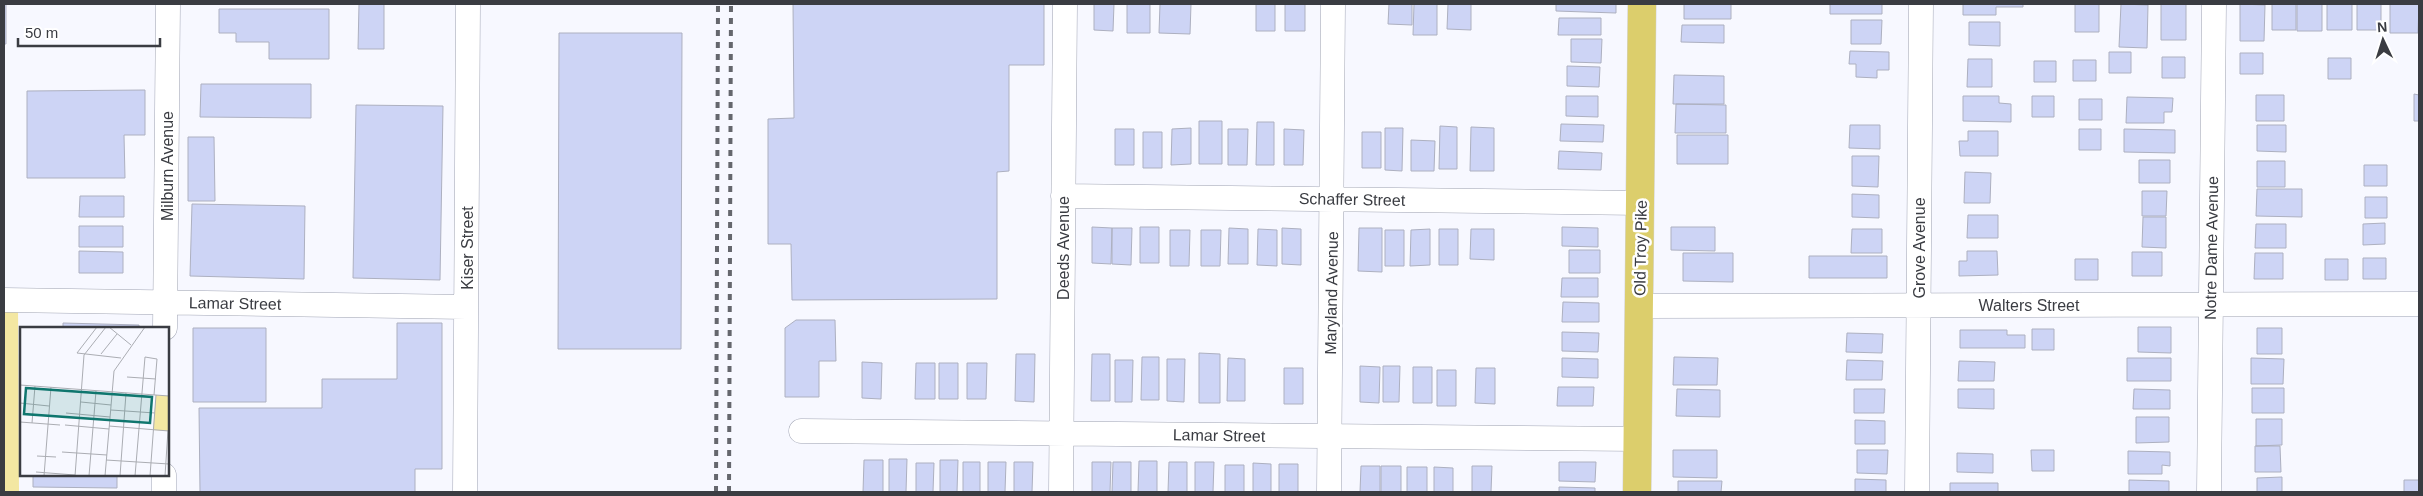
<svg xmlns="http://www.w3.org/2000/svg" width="2423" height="496" viewBox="0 0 2423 496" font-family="Helvetica,sans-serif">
<rect width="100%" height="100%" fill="#f7f8ff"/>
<path fill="#f3e7a2" d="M4 300H18L19 492H4Z"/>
<path fill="#cdd4f5" stroke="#adb0c0" d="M4 4H6V44H4Z
M359 4H384V49H358Z
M793 4H1044V65H1009V171L997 172V299L792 300 791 244H768V119L794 118Z
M1094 4H1114L1113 31 1094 30Z
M1127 4H1150V33H1127Z
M1160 4H1191L1190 34 1159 33Z
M1256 4H1275V31H1256Z
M1285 4H1305V31H1285Z
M1389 4H1412V25L1388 24Z
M1414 4H1437V35H1413Z
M1448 4H1471V30L1447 29Z
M1556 4H1616V13L1556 11Z
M1684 4H1731V19H1684Z
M1830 4H1882V14H1830Z
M1963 4H2023V7H1996V15H1963Z
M2075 4H2099V32H2075Z
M2121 4 2148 5 2147 48 2119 47Z
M2161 4H2186V40H2161Z
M2240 4 2265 5 2264 41H2240Z
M2272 4H2296V30H2272Z
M2297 4H2322V31H2297Z
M2327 4H2352V30H2327Z
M2357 4H2381V30H2357Z
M2390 4H2419L2418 33H2390Z
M219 9H329V59H269V42H236V33H219Z
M1559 18H1601V35H1558Z
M1851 20H1882L1881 44H1851Z
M1969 22H2000V46L1969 45Z
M1682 25H1724V43L1681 42Z
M559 33H682L681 349H558Z
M1571 39H1602L1601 63 1571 62Z
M1850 51 1889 52V70H1877V78L1856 77V64H1849Z
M2109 52H2131V73H2109Z
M2240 53H2263V74H2240Z
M2162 57H2185V78H2162Z
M2328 58H2351V79H2328Z
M1968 59H1992V87H1967Z
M2073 60H2096V81H2073Z
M2034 61H2056V82H2034Z
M1567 66 1600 67 1599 87 1567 86Z
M1674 75 1724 76V104H1673Z
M201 84H311V118L200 117Z
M145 90V135H124L125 178H27V91Z
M2414 94 2419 95V121H2414Z
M2256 95H2284V121H2256Z
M1566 96H1598V117L1566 116Z
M1963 96H1999V103L2011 104V122L1963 121Z
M2032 96H2054V117H2032Z
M2127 97 2173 98 2172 112H2164V123H2126Z
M2079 99H2102V120H2079Z
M1676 104 1726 105V133H1675Z
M356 105 443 106 440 280 353 278Z
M1199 121H1222V164H1199Z
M1257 122H1274V165H1256Z
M1561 124 1604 125 1603 142 1560 141Z
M1850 125H1880V149L1849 148Z
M2257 125H2286V152L2257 151Z
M1440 126 1457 127V169H1439Z
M1471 127 1494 128V171H1470Z
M1191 128V164L1171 165 1172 129Z
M1385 128H1403L1402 171 1385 170Z
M1115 129H1134V165H1115Z
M1228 129H1248L1247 165H1228Z
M1284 129 1304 130 1303 165H1284Z
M2079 129H2101V150H2079Z
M2124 129 2175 130V153L2124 152Z
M1968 131H1998V156H1960L1959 141H1968Z
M1143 132H1162V168H1143Z
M1362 132H1381V168H1362Z
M1677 135H1728V164H1677Z
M188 137H214L215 201H188Z
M1411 140 1435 141 1434 171H1411Z
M1559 151 1602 153 1601 170 1558 169Z
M1852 156H1879L1878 187 1852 186Z
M2139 160H2170V183H2139Z
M2257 161H2285V187H2257Z
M2364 165H2387V186H2364Z
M1965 172 1991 173 1990 203H1964Z
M2257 189H2302V217L2256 216Z
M2142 191H2167L2166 216H2142Z
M1852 194 1879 195V218L1852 217Z
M80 196H124V217H79Z
M2365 197H2387V218H2365Z
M192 204 305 206 304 279 190 276Z
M1968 215H1998V238H1967Z
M2143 217H2166V248L2142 247Z
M2385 223V244L2363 245V224Z
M2256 224H2286V248H2255Z
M79 226H123V247H79Z
M1092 227 1112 228 1111 264 1092 263Z
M1140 227H1159V263H1140Z
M1562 227 1598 228V247L1562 246Z
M1671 227H1715V251L1671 250Z
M1112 228H1132L1131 265 1112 264Z
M1229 228 1248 229V264H1228Z
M1282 228 1301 229V265L1282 264Z
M1359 228H1382V272L1358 271Z
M1258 229 1277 230V266L1257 265Z
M1430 229V265L1410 266 1411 230Z
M1439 229H1458V265H1439Z
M1471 229H1494V260L1470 259Z
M1852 229H1882V253H1851Z
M1170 230H1190L1189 266H1170Z
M1201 230H1221L1220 266H1201Z
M1385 230H1404V266H1385Z
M1569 250H1600V273H1569Z
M79 251 123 252V273H79Z
M1967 251H1997L1998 275 1959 276V261H1967Z
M2132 252H2162V276H2132Z
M1683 253H1733V282L1683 281Z
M2255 253H2283V279H2254Z
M1809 256H1887V278H1809Z
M2363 258H2386V279H2363Z
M2075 259H2098V280H2075Z
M2325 259H2348V280H2325Z
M1562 278H1598V297H1561Z
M1563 302 1599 303V322H1562Z
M796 320H835L836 361H819V397H785V328Z
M63 323 139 325V328H63Z
M397 323H442V469H415V492H200L199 408H322V379H397Z
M2138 327H2171V353L2138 352Z
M193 328H266V402H193Z
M2257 328H2282V354H2257Z
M2032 329H2054V350H2032Z
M1960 330H2007V335H2025V348H1960Z
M1562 332 1599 333 1598 352 1562 351Z
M1847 333 1883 334 1882 353 1846 352Z
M1199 353 1220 354V403H1199Z
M1016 354H1035L1034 402 1015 401Z
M1092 354H1110V401H1091Z
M1142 357H1159V400H1141Z
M1674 357 1718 358 1717 385H1673Z
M1228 358 1245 359V401H1227Z
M1562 358 1598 359V378L1562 377Z
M2127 358H2171V381H2127Z
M2251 358 2284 359 2283 384H2251Z
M1167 359H1185L1184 402 1167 401Z
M1115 360H1133L1132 402H1115Z
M1847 360 1883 361 1882 380H1846Z
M1959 361 1995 362 1994 381H1958Z
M862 362 882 363 881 399 862 398Z
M916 363H935V399H915Z
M939 363H958V399H939Z
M967 363H987L986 399H967Z
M1360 366 1380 367 1379 403 1360 402Z
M1383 366H1400L1399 402H1383Z
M1413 367H1432V403H1413Z
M1284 368H1303V404H1284Z
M1476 368H1495V404L1475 403Z
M1437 370H1456V406H1437Z
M1558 387H1594L1593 406H1557Z
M2252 388H2284V413H2252Z
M1677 389 1720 390V417L1676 416Z
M1854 389H1885L1884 413H1854Z
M1958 389H1994V409L1958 408Z
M2134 389 2170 390V409H2133Z
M2136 417H2169V442L2136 443Z
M2256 419H2282V445L2256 446Z
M1855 420 1885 421V444H1855Z
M2255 446H2280L2281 472H2255Z
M1673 450H1717V478L1673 477Z
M1857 450H1888L1887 474 1857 473Z
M2031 450H2054V471H2032Z
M2128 451 2170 452V466L2162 465V474H2128Z
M1957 453 1993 454V473L1957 472Z
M889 459H907L906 492H889Z
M864 460H883V492H863Z
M940 460H958L957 492H940Z
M1139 461H1157V492H1138Z
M963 462H980V492H963Z
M988 462H1006L1005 492H988Z
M1014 462H1033L1032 492H1014Z
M1092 462H1111L1110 492H1092Z
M1113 462H1131V492H1112Z
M1169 462H1187V492H1168Z
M1195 462H1214L1213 492H1195Z
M1559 462H1596L1595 482 1559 481Z
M916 463H934L933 492H916Z
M1253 463 1271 464V492H1253Z
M1279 464H1298V492H1279Z
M1225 465H1244V492H1225Z
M1361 466H1380V492H1360Z
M1381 466H1401V492H1381Z
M1472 466H1492L1491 492H1472Z
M1407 467H1427V492H1407Z
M1434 467 1453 468V492H1434Z
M33 475H117V488L33 487Z
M2282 477V492H2257V478Z
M1855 479 1886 480V492H1855Z
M2129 480 2169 481V492H2129Z
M2404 480H2419V492H2404Z
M1678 481H1722L1721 492H1678Z
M1950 483H1998V492H1950Z
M1559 487 1595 488V492H1559Z"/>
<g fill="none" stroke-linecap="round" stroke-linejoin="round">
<defs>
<path id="minor" d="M1063 196 1640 203
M4 300 466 307
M1639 306 2419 304
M165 328 168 4
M801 431 1637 439
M164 492V475
M465 492 468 4
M1061 492 1065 4
M1329 492 1333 4
M1917 492 1921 4
M2209 492 2214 4"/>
<path id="major" d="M1637 492 1642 4"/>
</defs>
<use href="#minor" stroke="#a0a4b3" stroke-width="25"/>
<use href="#major" stroke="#d4d4d5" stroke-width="29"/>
<use href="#minor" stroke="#fff" stroke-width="24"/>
<use href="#major" stroke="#dcce6c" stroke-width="28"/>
<path stroke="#65676d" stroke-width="4" stroke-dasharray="6 6" stroke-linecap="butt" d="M716 492 718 4
M729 492 731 4"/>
</g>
<g text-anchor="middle" stroke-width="5" stroke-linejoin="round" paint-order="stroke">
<g font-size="16" fill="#3a3c42" stroke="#fff">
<text transform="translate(167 166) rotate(-90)" y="6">Milburn Avenue</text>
<text transform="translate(1352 199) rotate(1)" y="6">Schaffer Street</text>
<text transform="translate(467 248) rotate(-90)" y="6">Kiser Street</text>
<text transform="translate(1063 248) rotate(-90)" y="6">Deeds Avenue</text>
<text transform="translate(1640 248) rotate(-89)" y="6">Old Troy Pike</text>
<text transform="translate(1919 248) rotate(-90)" y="6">Grove Avenue</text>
<text transform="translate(2211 248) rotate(-89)" y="6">Notre Dame Avenue</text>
<text transform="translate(1331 293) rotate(-89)" y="6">Maryland Avenue</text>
<text transform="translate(235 303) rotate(1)" y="6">Lamar Street</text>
<text x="2029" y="311">Walters Street</text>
<text transform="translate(1219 435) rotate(1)" y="6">Lamar Street</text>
</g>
</g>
<g transform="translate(20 327)">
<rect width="149" height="149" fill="#f7f8ff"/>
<path d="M136 68 149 69V104L133 103Z" fill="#f3e7a2"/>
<path fill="none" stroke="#abadb3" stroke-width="1" d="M77 0 57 26 101 31M89 0 111 18M81 27 97 7M107 50 136 52M0 58 149 69M61 75 91 78M0 76 29 79M91 83 135 86M46 86 90 90M0 95 40 98M12 96 15 59M45 98 89 102M89 99 149 104M42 125 87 128M17 129 36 130M86 133 149 137M16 145 55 148M24 149 31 60M55 149 64 28 86 0M69 149 76 64M85 149 94 44 125 0M100 149 106 66M115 149 125 30 137 32 134 68M130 149 136 68M145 149 148 103"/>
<path fill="#0f766e" fill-opacity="0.15" stroke="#0f766e" stroke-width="2.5" d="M6 61 132 70 130 96 4 87Z"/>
<rect width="149" height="149" fill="none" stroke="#3a3c42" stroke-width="2.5"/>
</g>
<rect width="2423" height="496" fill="none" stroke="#3a3c42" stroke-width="10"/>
<g transform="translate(2383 40) rotate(356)" stroke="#ffffff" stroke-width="4" paint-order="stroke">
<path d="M0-4L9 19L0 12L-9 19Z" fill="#3a3c42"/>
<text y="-8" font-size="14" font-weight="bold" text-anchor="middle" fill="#3a3c42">N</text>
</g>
<path d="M18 38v8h142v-8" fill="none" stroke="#3a3c42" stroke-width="2.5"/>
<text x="25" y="38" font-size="15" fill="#3a3c42" stroke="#ffffff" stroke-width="4" paint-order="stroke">50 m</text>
</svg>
